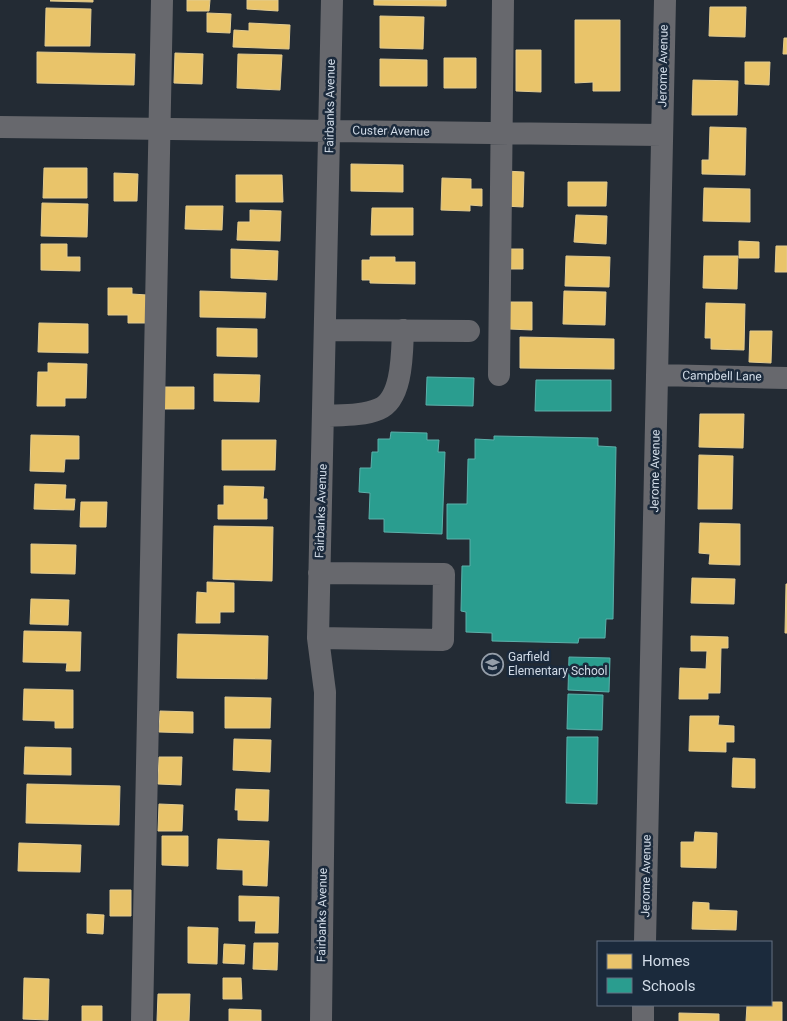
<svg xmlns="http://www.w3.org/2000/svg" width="787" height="1021" viewBox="0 0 787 1021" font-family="Roboto,sans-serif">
<rect width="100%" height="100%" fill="#232b34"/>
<path fill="#e9c46a" stroke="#e2cb90" d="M51 0H93V2L50 1Z
M187 0H210L209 11H187Z
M247 0H278V11L247 9Z
M374 0H446V6L374 5Z
M710 7H746L745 37 709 36Z
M46 8 91 9 90 46H45Z
M207 13 231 14 230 33 207 32Z
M380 16 424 17 423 49 380 48Z
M575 20H620V91H593V82L575 83Z
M249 23 290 25 289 49 233 47 234 30 249 31Z
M784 38H787V54H783Z
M516 50H541V92L516 91Z
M37 52 135 54 134 85 37 83Z
M175 53 203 54 202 84 174 83Z
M238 54 282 55 280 90 237 88Z
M444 58H476V88H444Z
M380 59 427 60V86H380Z
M745 62H770L769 85 745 84Z
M693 80 738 81 737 115H692Z
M710 127 746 128 745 175 702 174V160H709Z
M351 164 403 165V192L351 191Z
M44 168H87V198H43Z
M505 171 524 172 523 207 504 206Z
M114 173 138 174 137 201H114Z
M236 175H282L283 202H236Z
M442 178 471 179V189H482V206L470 205V211L441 210Z
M568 182H607L606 206H568Z
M704 188 750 189V222L703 221Z
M42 203 88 204 87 237 41 236Z
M186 206H223L222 230 185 229Z
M372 208H413V235H371Z
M250 210 281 211 280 241 237 240 238 222H250Z
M576 215 607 216 606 244 574 242Z
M739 241 759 242V258H739Z
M41 244H67V257H80V271L41 270Z
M776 246H787V272H775Z
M231 249 278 251 277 280 231 278Z
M505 249H523V269H505Z
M566 256 610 257 609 287 565 286Z
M704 256H738L737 289 703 288Z
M370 257H395V262H415V284L370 283V280H362V260H370Z
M108 288H132V294L147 295V323H128V315H108Z
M200 291 266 293 265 318 200 317Z
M564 291 606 292 605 325 563 324Z
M510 302H532V330L509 329Z
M706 303 745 304 744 350 711 349V338H705Z
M39 323 88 324V353L38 352Z
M217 328 257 329V357L217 356Z
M750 331H772L771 363 749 362Z
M520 337 614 339V369L520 368Z
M48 363 87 364 86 398H65V406H37L38 372H48Z
M214 374 260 375 259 402 214 401Z
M165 387H194V409H164Z
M700 414H744L743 448 699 447Z
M31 435 79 436V459H65L64 472 30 471Z
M222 440H276L275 470H222Z
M699 455 733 456 732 509H698Z
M35 484 66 485 65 499H75L74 510 34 509Z
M224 486 264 487 263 499H267V519H218V505H224Z
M81 502H107L106 527H80Z
M700 523 740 524V565L709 564 710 554 699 553Z
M214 526 273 527 272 581 213 579Z
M31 544 76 545 75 574 31 573Z
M692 578 735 579 734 604 691 603Z
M207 582 234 583V612H220V623H196L197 592 207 593Z
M786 584H787V633H785Z
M31 599 69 600 68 625 30 624Z
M24 631 81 632 80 671H66L67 663 23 662Z
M178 634 268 636 267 679 177 678Z
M691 636 728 637V648H721L720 693H708V699H679L680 668 706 669 707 651H691Z
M24 689 73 690V728H55V721L23 720Z
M225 697 271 698 270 728H225Z
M160 711 193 712V733L159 732Z
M690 716H719L718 725 734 726V742H726V752L689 751Z
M234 739 271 740 270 772 233 770Z
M25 747 71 748V775L24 774Z
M159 757H182L181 785 158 784Z
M733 758 755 759V788L732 787Z
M27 784 120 786 119 825 26 823Z
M236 789 269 790 268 821 238 820V810H235Z
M159 804 183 805 182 831H158Z
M695 832 717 833 716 868 681 867V842H694Z
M162 836H188V866L162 865Z
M218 839 269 841 267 886 243 885V870L217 869Z
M19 843 81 845 80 872 18 871Z
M110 890H131V916H110Z
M239 896 279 897 278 933H255L256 921H239Z
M693 902 709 903V910L737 911 736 930 692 929Z
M87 914 104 915 103 934 87 933Z
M188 927 218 928 217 964 188 963Z
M254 943H278L277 970 253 969Z
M224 944 245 945 244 964 223 963Z
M24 978 49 979 48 1020 23 1019Z
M223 978H241L242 999H223Z
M158 994H190L189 1021H157Z
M771 1002H782V1021H746L747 1005H771Z
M82 1006H102V1021H82Z
M229 1009 261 1010V1021H229Z
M679 1013 719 1014V1021H679Z"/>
<path fill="#2a9d8f" stroke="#5cb0aa" d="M427 377 474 378 473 406 426 405Z
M536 380H611V411H535Z
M391 432 427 433V440H439L438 452H445L442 534 384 532V519H369L370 493 359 492 360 468H371L372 452H378V439H390Z
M494 436 598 438V446L616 447 613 619H606L605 638H579L578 643 492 641V633L466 632V612L461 611 462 566H470V539H447V504H467L468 459H475V439L494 440Z
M569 657 610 658 609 692 568 690Z
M568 694 603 695 602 730 567 729Z
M567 737H598L597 804 566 803Z"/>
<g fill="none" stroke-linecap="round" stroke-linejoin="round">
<path stroke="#67686d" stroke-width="22" d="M0 127 662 135
M326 330 469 331
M499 375 503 0
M657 375 787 378
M324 416C342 415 362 416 379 409 403 399 402 352 403 330
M318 638 443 640 444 574 319 573
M645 942 665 0
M142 1021 162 0
M321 1021 325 692 318 638 332 0
M643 1021V1005"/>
</g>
<defs>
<symbol id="school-ring" viewBox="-11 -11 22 22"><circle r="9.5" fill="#1b2a3c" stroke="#959ea9" stroke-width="1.5"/><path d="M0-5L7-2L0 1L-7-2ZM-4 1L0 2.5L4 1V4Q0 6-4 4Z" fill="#959ea9"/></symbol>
</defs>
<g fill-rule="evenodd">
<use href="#school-ring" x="480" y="652" width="25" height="25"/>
</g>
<g text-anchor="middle" stroke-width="5" stroke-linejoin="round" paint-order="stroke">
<g font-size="12" fill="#d2dce8" stroke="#1b2a3c">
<text transform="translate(663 66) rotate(-89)" y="4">Jerome Avenue</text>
<text transform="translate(330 106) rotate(-89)" y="4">Fairbanks Avenue</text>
<text transform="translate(391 131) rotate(1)" y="4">Custer Avenue</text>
<text transform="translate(722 376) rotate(1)" y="4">Campbell Lane</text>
<text transform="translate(655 471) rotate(-89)" y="4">Jerome Avenue</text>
<text transform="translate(321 511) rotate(-88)" y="4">Fairbanks Avenue</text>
<text transform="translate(646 876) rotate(-89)" y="4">Jerome Avenue</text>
<text transform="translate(322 915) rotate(-89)" y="4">Fairbanks Avenue</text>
</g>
<g font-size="12" fill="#d2dce8" stroke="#1b2a3c" text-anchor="start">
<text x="508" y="661">Garfield<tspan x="508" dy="14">Elementary School</tspan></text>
</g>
</g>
<rect x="597" y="941" width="175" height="65" fill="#1b2a3c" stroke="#647181"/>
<rect x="607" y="954" width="25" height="15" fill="#e9c46a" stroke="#647181"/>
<text x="642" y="966" font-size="15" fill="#d2dce8">Homes</text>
<rect x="607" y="978" width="25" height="15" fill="#2a9d8f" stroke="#647181"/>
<text x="642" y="991" font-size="15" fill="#d2dce8">Schools</text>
</svg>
